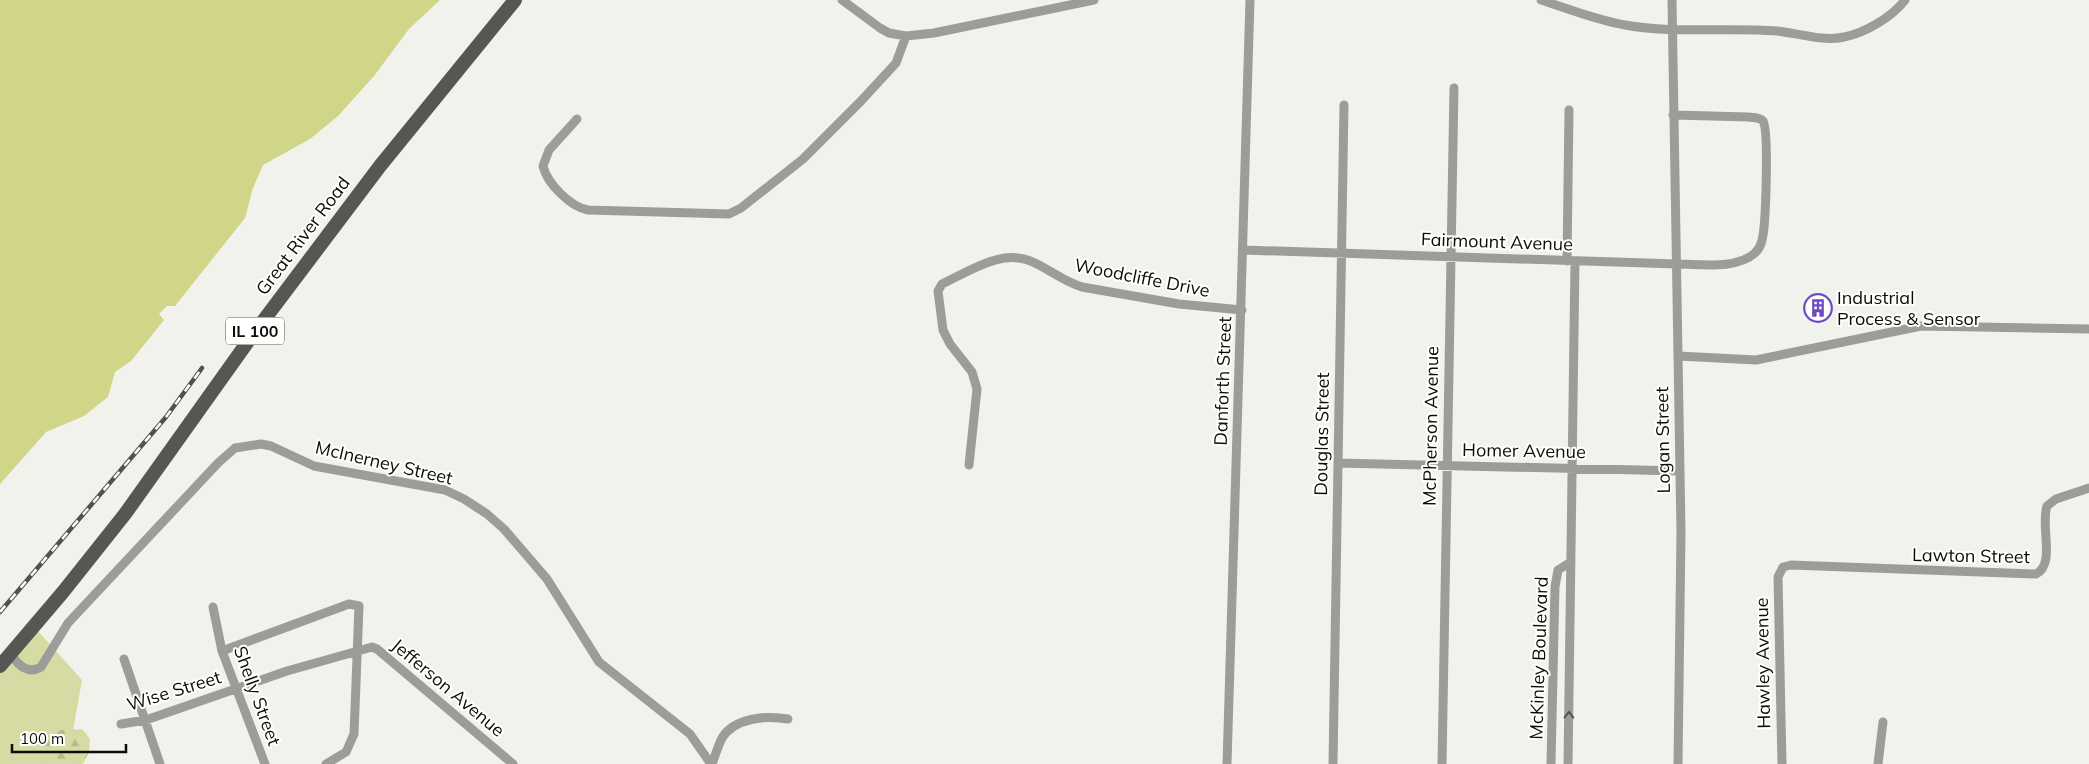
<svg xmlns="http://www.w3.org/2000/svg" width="2089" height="764" viewBox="0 0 2089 764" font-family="Mulish,sans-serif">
<defs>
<pattern id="forest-firs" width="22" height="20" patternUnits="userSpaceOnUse" patternTransform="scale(1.25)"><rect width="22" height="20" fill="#d6dba3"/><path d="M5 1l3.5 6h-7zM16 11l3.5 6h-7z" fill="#b6bb8b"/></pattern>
</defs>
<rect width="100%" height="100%" fill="#f2f2ed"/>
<path fill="#d6dba3" d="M37 630 82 680 69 753 72 764H0V671Z"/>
<path fill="url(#forest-firs)" d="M82 729 90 739 89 752 83 764H38L43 743 61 730Z"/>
<path fill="#d0d587" d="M0 0H440L409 29 374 76 338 116 310 139 263 165 253 188 245 218 175 306H167L159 314 164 320 131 361 115 372 108 397 84 416 46 432 0 484Z"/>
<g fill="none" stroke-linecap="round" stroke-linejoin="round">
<path stroke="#9c9c9a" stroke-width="9" d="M842 0 880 28 889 33 906 36 934 33 1094 0
M1541 0C1569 9 1596 20 1625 25 1674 34 1726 27 1777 31 1798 33 1823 42 1844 37 1865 33 1892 17 1905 0
M1672 0 1681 532 1678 764
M577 119 549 150 543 166C547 184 571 207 588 210L729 214 741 208 803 159 861 101 896 63 906 36
M1243 250 1677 264C1700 264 1736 270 1755 253 1759 249 1761 245 1762 240 1766 226 1769 130 1763 121 1760 117 1753 118 1748 117L1673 115
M1567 261 1569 110
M1678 356 1756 360 1921 326 2089 329
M1338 463 1680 471
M969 465 977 389 972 372 950 344 943 330 938 291 942 284C972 270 1005 246 1037 264 1053 272 1065 282 1082 287L1179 304 1242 310
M213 607 222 651 265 764
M222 651 349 604 359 606 354 734 346 752 326 764
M10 654C19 665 27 675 41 667L68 623 218 463 235 448 261 444 271 446 314 466 445 490 464 499 487 514 504 529 547 579 599 662 690 734 711 764
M124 659 160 764
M121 724 146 720 287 671 372 647 377 649 513 764
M712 764C715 756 718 746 722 738 734 718 766 715 788 719
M1227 764 1250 0
M1333 764 1344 105
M1442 764 1454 88
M1551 764 1555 587 1558 570 1571 562
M1568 764 1575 261
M1782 764 1778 577 1783 567 1791 565 2036 574C2056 564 2040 526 2047 506L2056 499 2089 488
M1878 764 1883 722"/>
<path stroke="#565753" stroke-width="14" d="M0 666 63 592 125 514 254 333 380 166 515 0"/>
<defs>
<path id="rail" d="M0 612 166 417 202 368"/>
</defs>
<use href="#rail" stroke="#51514f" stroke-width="4.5"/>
<use href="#rail" stroke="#fffffe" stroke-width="2.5" stroke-dasharray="8" stroke-linecap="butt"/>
</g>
<defs><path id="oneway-chevron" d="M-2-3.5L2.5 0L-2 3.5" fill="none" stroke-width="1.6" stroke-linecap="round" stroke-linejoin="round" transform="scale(1.25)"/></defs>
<use stroke="#545452" href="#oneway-chevron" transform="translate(1569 715) rotate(-89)"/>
<defs>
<symbol id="building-ring" viewBox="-11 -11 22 22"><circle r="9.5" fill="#fffffe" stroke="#6c4ac3" stroke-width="1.5"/><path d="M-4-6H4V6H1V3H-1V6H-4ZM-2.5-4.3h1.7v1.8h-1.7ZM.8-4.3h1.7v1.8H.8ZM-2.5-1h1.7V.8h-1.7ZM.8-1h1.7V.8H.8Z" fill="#6c4ac3"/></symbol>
</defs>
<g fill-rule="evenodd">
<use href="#building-ring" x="1802" y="292" width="32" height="32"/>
</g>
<g text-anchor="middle" stroke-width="4" stroke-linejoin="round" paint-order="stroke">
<rect fill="#fffffe" stroke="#545453" stroke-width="1" x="226" y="317.5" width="58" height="27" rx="4"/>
<g font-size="16" font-weight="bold" fill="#0b0b0a">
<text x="255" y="337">IL 100</text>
</g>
<g font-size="18" fill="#0b0b0a" stroke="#fffffe">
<text transform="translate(303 236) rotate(-53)" y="6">Great River Road</text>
<text transform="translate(1497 242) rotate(2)" y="6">Fairmount Avenue</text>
<text transform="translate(1142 278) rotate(11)" y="6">Woodcliffe Drive</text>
<text transform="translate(1223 381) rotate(-88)" y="6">Danforth Street</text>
<text transform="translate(1431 426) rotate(-89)" y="6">McPherson Avenue</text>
<text transform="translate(1322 434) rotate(-89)" y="6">Douglas Street</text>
<text transform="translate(1663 440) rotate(-91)" y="6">Logan Street</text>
<text transform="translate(1524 451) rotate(1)" y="6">Homer Avenue</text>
<text transform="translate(384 463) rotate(13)" y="6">McInerney Street</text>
<text transform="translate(1971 556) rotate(1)" y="6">Lawton Street</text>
<text transform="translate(1539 658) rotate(-88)" y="6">McKinley Boulevard</text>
<text transform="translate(1763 663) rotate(-91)" y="6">Hawley Avenue</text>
<text transform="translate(448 688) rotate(40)" y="6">Jefferson Avenue</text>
<text transform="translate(174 691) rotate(-17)" y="6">Wise Street</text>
<text transform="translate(257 696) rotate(70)" y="6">Shelly Street</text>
</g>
<g font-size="18" fill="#0b0b0a" stroke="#fffffe" text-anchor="start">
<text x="1837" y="304">Industrial<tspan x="1837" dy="21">Process &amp; Sensor</tspan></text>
</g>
</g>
<path d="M12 744v8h114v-8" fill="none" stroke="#0b0b0a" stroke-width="2.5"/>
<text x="20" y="744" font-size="15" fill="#0b0b0a" stroke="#fffffe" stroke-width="4" paint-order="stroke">100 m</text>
</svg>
